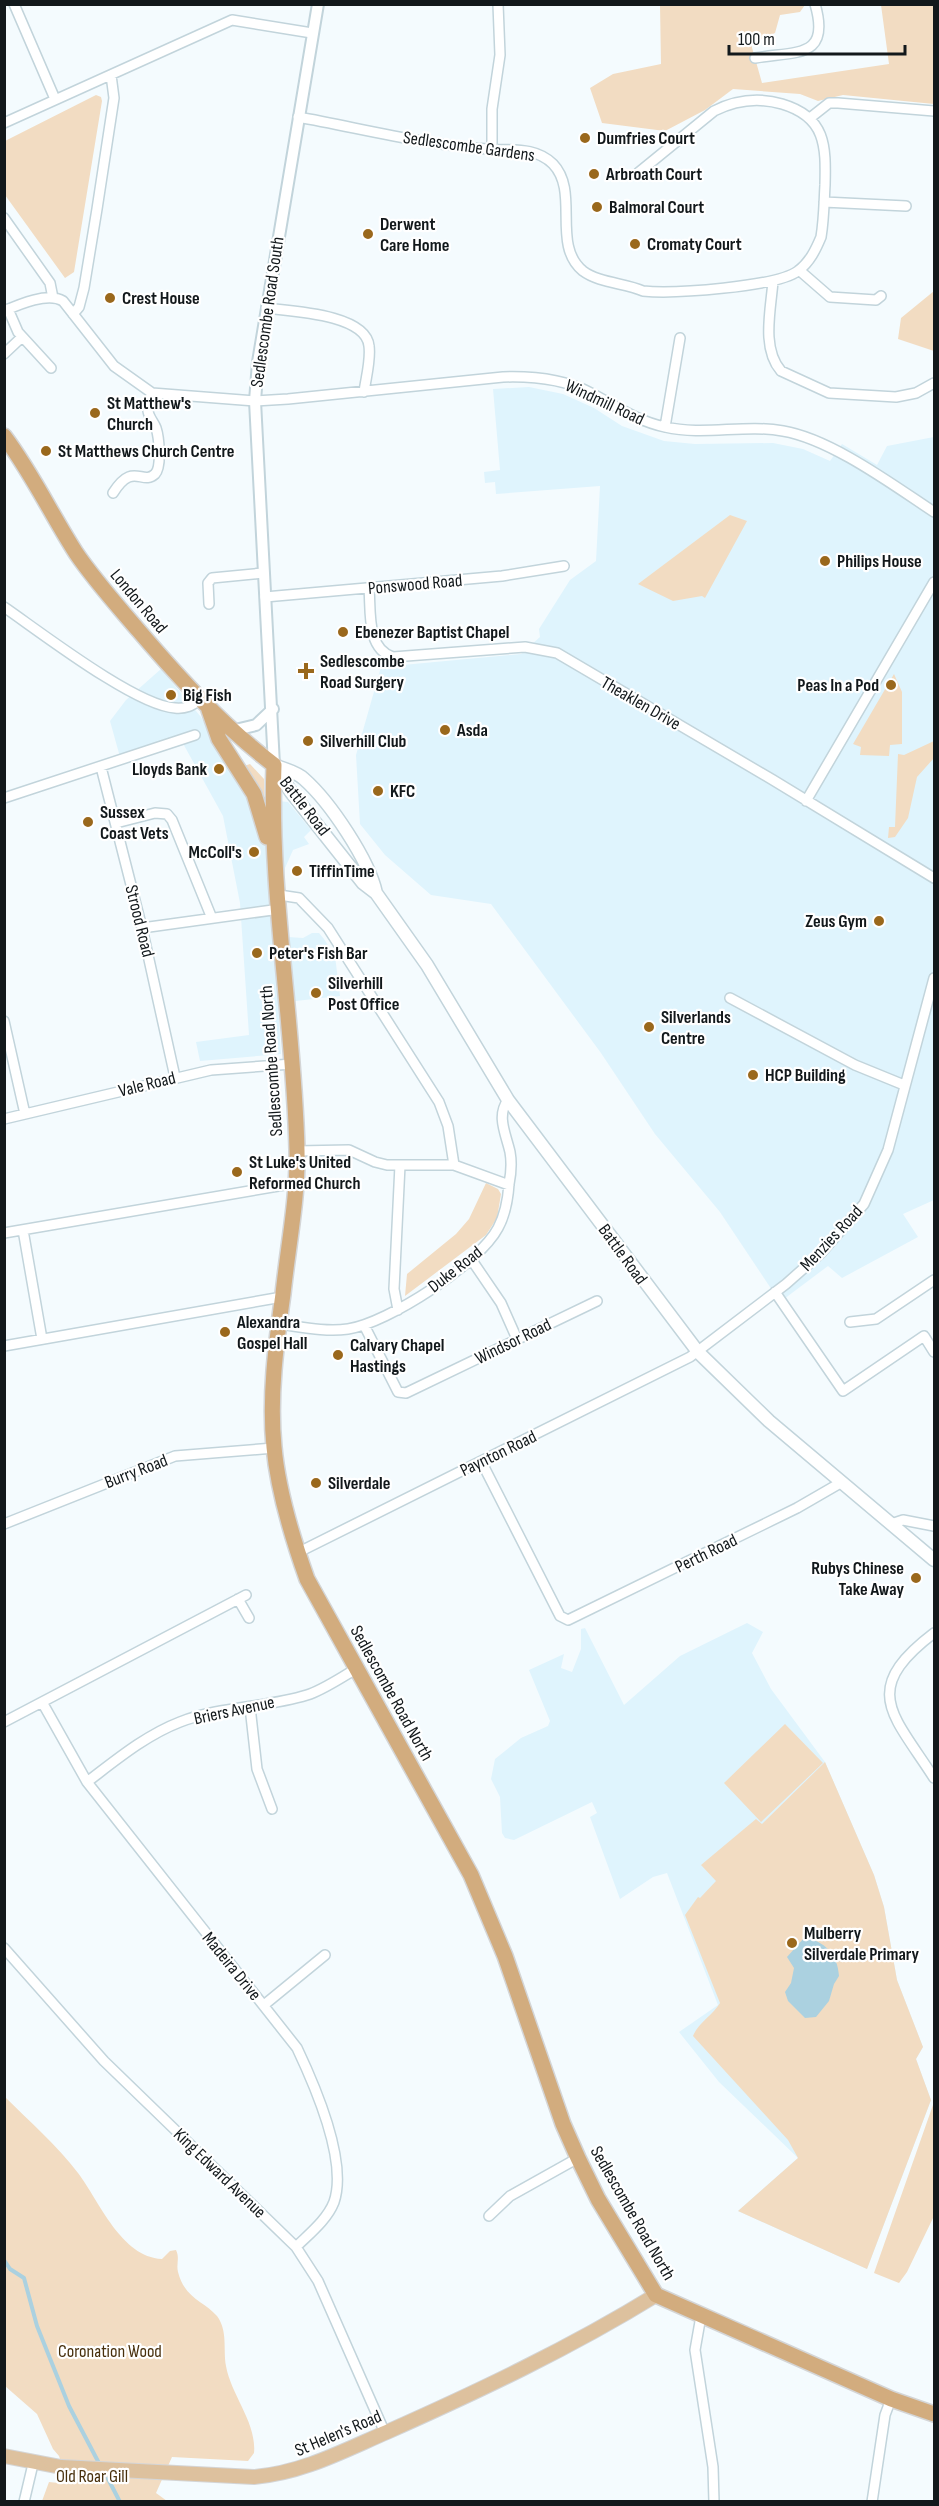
<svg xmlns="http://www.w3.org/2000/svg" width="939" height="2506" viewBox="0 0 939 2506" font-family="'Sofia Sans Condensed',sans-serif">
<rect width="100%" height="100%" fill="#f4fbfe"/>
<path fill="#dff4fd" d="M529 387 563 394 594 408 622 426 664 441 695 444 773 443 803 449 830 461 842 444 877 465 887 446 934 437V1200L903 1214 918 1237 842 1278 828 1266 780 1302 720 1212 655 1134 601 1053 491 904 431 895 385 855 360 824 356 755 381 667 521 654 540 637 539 629 570 580 596 561 600 486 496 494 495 482 485 483 484 472 500 470 493 389Z
M161 669 201 717 250 798 288 802 311 830 304 837 309 844 293 850 285 868 283 893 288 937 303 938 312 933H319L324 939 335 956 340 996 278 1003 281 1054 200 1061 196 1042 249 1035 240 903 223 816 180 738 120 757 110 721 126 700Z
M747 1623 763 1632 752 1653 771 1689 825 1762 874 1875 884 1907 897 1980 923 2047 916 2059 931 2100 867 2269 738 2211 798 2158 719 2082 679 2032 718 2005 667 1873 653 1877 620 1899 590 1817 597 1813 592 1802 514 1840 505 1838 502 1833 500 1797 491 1779 495 1759 521 1738 548 1726 550 1721 529 1670 564 1654 561 1668 572 1672 581 1649V1629L585 1628 624 1705 680 1656Z"/>
<path fill="#f2dcc2" d="M660 5H805L800 12 780 15 775 33 751 44 762 83 889 64 881 5H934V104L843 95 818 101 800 94 733 89 705 110 665 131 602 123 590 88 613 74 661 64Z
M96 95 101 97 102 101 74 272 65 278 5 195V141Z
M934 291V351L898 339 901 318Z
M730 515 747 521 705 598 702 596 673 601 638 584Z
M894 674 902 692V744L890 745 889 756 860 755 861 747 853 744Z
M934 741V758L917 777 908 818 895 837 888 838 889 827H895L898 754 904 755Z
M250 764 264 779V796L262 797 244 766Z
M486 1183 498 1189 501 1194 497 1218 486 1235 405 1296 407 1274 456 1234 469 1219Z
M785 1724 823 1763 761 1822 724 1783Z
M825 1762 874 1875 884 1907 897 1980 923 2047 916 2059 931 2100 867 2269 738 2211 798 2158 788 2140 693 2036C698 2023 713 2015 720 2003L685 1915 698 1897 700 1898 716 1881 701 1865 756 1819 762 1824Z
M4 2096C29 2121 57 2145 78 2173 100 2202 121 2257 162 2259L170 2251 176 2250C180 2258 176 2264 178 2272 185 2299 204 2301 217 2316 228 2331 223 2349 226 2366 231 2395 257 2423 254 2453L248 2461 172 2457 156 2493 167 2501H42L49 2482 68 2484 59 2456 53 2449 37 2414 5 2386Z
M934 2102V2216L907 2272 899 2283 874 2273Z"/>
<path fill="#abd1e0" d="M804 1938C824 1940 838 1955 839 1976L834 1984 829 2001 816 2017 805 2018 788 2001 785 1992 791 1983 794 1968 787 1957Z"/>
<g fill="none" stroke-linecap="round" stroke-linejoin="round">
<path stroke="#abd1e0" stroke-width="4" d="M4 2260 10 2269 24 2278 37 2326 69 2406 101 2467
M105 2473 120 2502"/>
<defs>
<path id="minor" d="M14 4 55 99
M755 58C796 51 831 59 815 4
M298 117C360 128 424 145 488 149 510 151 535 146 553 164 580 192 551 245 583 271 599 283 625 283 643 291 673 294 776 287 798 271 810 262 816 249 821 237 824 219 824 202 825 185 826 146 826 117 782 104 758 97 736 100 714 111L638 173
M810 118 829 103H838L934 111
M4 123 232 20 312 33
M492 150V109L500 55 498 4
M824 202 906 206
M4 218 50 283 53 298
M799 270 830 297 876 300 881 296
M773 281C771 309 761 348 781 371L829 393 896 397 916 393 934 383
M266 308C290 311 366 314 369 346 371 360 366 377 364 392
M8 309 18 332 51 368
M4 311C20 304 48 292 63 301L114 366 152 393 255 401 288 399 503 377C533 376 564 379 591 393 616 406 637 421 665 427 704 436 744 424 783 431 831 439 893 485 934 512
M73 314 79 307 84 288 97 209 114 98 111 75
M4 354 22 337
M665 427 680 338
M113 493C133 461 142 486 155 474 162 467 159 437 156 428 154 422 149 418 148 411 148 405 150 398 152 393
M369 588C371 610 366 649 393 657L525 647 557 653 773 780 934 878
M265 597 502 576 564 566
M209 604 208 583 212 578 263 573
M4 607C39 631 136 706 175 708 186 709 191 706 200 700
M101 767 142 928 175 1077
M4 798 195 735
M806 801 934 582
M116 823 155 813 167 814 172 820 211 916
M279 895 299 898 328 928 439 1102 448 1126 454 1165
M142 928 280 909
M730 998 855 1065 904 1085
M4 1021 25 1114
M4 1119 211 1070 292 1064
M297 1151 349 1150 375 1162 387 1165H454L509 1185
M23 1230 42 1339
M4 1233 296 1183
M471 1259 501 1303 517 1339
M775 1292 843 1391 924 1336 934 1352
M398 1310 394 1289 400 1165
M850 1322 876 1319 934 1280
M279 1324C302 1327 325 1332 348 1329 388 1323 479 1264 498 1228 505 1215 508 1199 509 1184 511 1174 512 1163 510 1152 506 1134 496 1116 508 1100
M364 1325 398 1392 406 1393 597 1301
M4 1346 282 1297
M481 1461 560 1616 568 1620 797 1508 842 1482
M4 1524 175 1456 274 1448
M891 1524 903 1520 934 1526
M297 1553 690 1357 786 1284 821 1253 864 1204 888 1150 934 978
M238 1599 249 1618
M934 1633C859 1690 893 1714 934 1778
M42 1702 87 1782 297 2048C315 2086 348 2161 334 2202 327 2220 309 2234 296 2247
M250 1707 257 1769 272 1809
M4 1722 246 1595
M87 1782C116 1760 146 1735 180 1722 221 1706 265 1708 307 1695 323 1690 340 1678 356 1669
M4 1948 104 2061 296 2247 318 2281 385 2433
M264 2005 325 1955
M489 2216 510 2196 578 2158
M701 2316 695 2350 713 2467 714 2502
M24 2502 33 2464
M872 2502 885 2415 891 2399"/>
<path id="tertiary" d="M231 731 256 725 273 709
M274 765 255 401 258 362 318 4"/>
<path id="secondary" d="M274 765 291 792 363 883 376 893 427 965 508 1100 698 1352 769 1421 934 1560
M274 765C283 769 297 772 304 779 330 802 369 860 376 893"/>
<path id="primary" d="M4 2456 61 2467 254 2477C302 2473 343 2451 387 2432 479 2391 570 2348 656 2295"/>
<path id="trunk" d="M4 436C32 473 51 514 76 553 95 581 117 605 139 631 181 680 223 726 274 765 269 894 294 1021 297 1150 298 1198 288 1246 283 1294 276 1344 269 1397 274 1447 278 1492 292 1537 307 1579L471 1875 505 1956 563 2124 578 2158 598 2199 656 2295 891 2399 934 2414
M209 710 219 739 254 794 267 837"/>
</defs>
<use href="#minor" stroke="#c2d4db" stroke-width="12"/>
<use href="#tertiary" stroke="#c2d4db" stroke-width="14"/>
<use href="#secondary" stroke="#c2d4db" stroke-width="15"/>
<use href="#primary" stroke="#d4d5d6" stroke-width="16"/>
<use href="#trunk" stroke="#d4d5d6" stroke-width="18"/>
<use href="#minor" stroke="#fff" stroke-width="9"/>
<use href="#tertiary" stroke="#fff" stroke-width="10"/>
<use href="#secondary" stroke="#fff" stroke-width="12"/>
<use href="#primary" stroke="#ddc19e" stroke-width="14"/>
<use href="#trunk" stroke="#d2ac7e" stroke-width="15"/>
</g>
<g fill="#9a681c" stroke="#fff" stroke-width="2">
<circle cx="585" cy="138" r="6"/>
<circle cx="594" cy="174" r="6"/>
<circle cx="597" cy="207" r="6"/>
<circle cx="368" cy="234" r="6"/>
<circle cx="635" cy="244" r="6"/>
<circle cx="110" cy="298" r="6"/>
<circle cx="95" cy="413" r="6"/>
<circle cx="46" cy="451" r="6"/>
<circle cx="825" cy="561" r="6"/>
<circle cx="343" cy="632" r="6"/>
<path d="M303 662h6v6h6v6h-6v6h-6v-6h-6v-6h6z"/>
<circle cx="891" cy="685" r="6"/>
<circle cx="171" cy="695" r="6"/>
<circle cx="445" cy="730" r="6"/>
<circle cx="308" cy="741" r="6"/>
<circle cx="219" cy="769" r="6"/>
<circle cx="378" cy="791" r="6"/>
<circle cx="88" cy="822" r="6"/>
<circle cx="254" cy="852" r="6"/>
<circle cx="297" cy="871" r="6"/>
<circle cx="879" cy="921" r="6"/>
<circle cx="257" cy="953" r="6"/>
<circle cx="316" cy="993" r="6"/>
<circle cx="649" cy="1027" r="6"/>
<circle cx="753" cy="1075" r="6"/>
<circle cx="237" cy="1172" r="6"/>
<circle cx="225" cy="1332" r="6"/>
<circle cx="338" cy="1355" r="6"/>
<circle cx="316" cy="1483" r="6"/>
<circle cx="916" cy="1578" r="6"/>
<circle cx="792" cy="1943" r="6"/>
</g>
<g text-anchor="middle" stroke-width="4.5" stroke-linejoin="round" paint-order="stroke">
<g font-size="18" font-weight="bold" fill="#12181b" stroke="#fff" text-anchor="start">
<text x="597" y="144">Dumfries Court</text>
<text x="606" y="180">Arbroath Court</text>
<text x="609" y="213">Balmoral Court</text>
<text x="380" y="230">Derwent<tspan x="380" dy="21">Care Home</tspan></text>
<text x="647" y="250">Cromaty Court</text>
<text x="122" y="304">Crest House</text>
<text x="107" y="409">St Matthew's<tspan x="107" dy="21">Church</tspan></text>
<text x="58" y="457">St Matthews Church Centre</text>
<text x="837" y="567">Philips House</text>
<text x="355" y="638">Ebenezer Baptist Chapel</text>
<text x="320" y="667">Sedlescombe<tspan x="320" dy="21">Road Surgery</tspan></text>
<text x="879" y="691" text-anchor="end">Peas In a Pod</text>
<text x="183" y="701">Big Fish</text>
<text x="457" y="736">Asda</text>
<text x="320" y="747">Silverhill Club</text>
<text x="207" y="775" text-anchor="end">Lloyds Bank</text>
<text x="390" y="797">KFC</text>
<text x="100" y="818">Sussex<tspan x="100" dy="21">Coast Vets</tspan></text>
<text x="242" y="858" text-anchor="end">McColl's</text>
<text x="309" y="877">TiffinTime</text>
<text x="867" y="927" text-anchor="end">Zeus Gym</text>
<text x="269" y="959">Peter's Fish Bar</text>
<text x="328" y="989">Silverhill<tspan x="328" dy="21">Post Office</tspan></text>
<text x="661" y="1023">Silverlands<tspan x="661" dy="21">Centre</tspan></text>
<text x="765" y="1081">HCP Building</text>
<text x="249" y="1168">St Luke's United<tspan x="249" dy="21">Reformed Church</tspan></text>
<text x="237" y="1328">Alexandra<tspan x="237" dy="21">Gospel Hall</tspan></text>
<text x="350" y="1351">Calvary Chapel<tspan x="350" dy="21">Hastings</tspan></text>
<text x="328" y="1489">Silverdale</text>
<text x="904" y="1574" text-anchor="end">Rubys Chinese<tspan x="904" dy="21">Take Away</tspan></text>
<text x="804" y="1939">Mulberry<tspan x="804" dy="21">Silverdale Primary</tspan></text>
</g>
<g font-size="18" fill="#12181b" stroke="#fff">
<text transform="translate(469 146) rotate(8)" y="6">Sedlescombe Gardens</text>
<text transform="translate(267 312) rotate(-82)" y="6">Sedlescombe Road South</text>
<text transform="translate(605 402) rotate(25)" y="6">Windmill Road</text>
<text transform="translate(415 584) rotate(-5)" y="6">Ponswood Road</text>
<text transform="translate(139 601) rotate(50)" y="6">London Road</text>
<text transform="translate(641 703) rotate(30)" y="6">Theaklen Drive</text>
<text transform="translate(305 806) rotate(52)" y="6">Battle Road</text>
<text transform="translate(140 921) rotate(76)" y="6">Strood Road</text>
<text transform="translate(271 1061) rotate(-94)" y="6">Sedlescombe Road North</text>
<text transform="translate(147 1084) rotate(-14)" y="6">Vale Road</text>
<text transform="translate(831 1238) rotate(-47)" y="6">Menzies Road</text>
<text transform="translate(623 1254) rotate(54)" y="6">Battle Road</text>
<text transform="translate(455 1269) rotate(-38)" y="6">Duke Road</text>
<text transform="translate(513 1341) rotate(-26)" y="6">Windsor Road</text>
<text transform="translate(498 1453) rotate(-26)" y="6">Paynton Road</text>
<text transform="translate(136 1471) rotate(-21)" y="6">Burry Road</text>
<text transform="translate(706 1553) rotate(-26)" y="6">Perth Road</text>
<text transform="translate(392 1693) rotate(61)" y="6">Sedlescombe Road North</text>
<text transform="translate(234 1710) rotate(-12)" y="6">Briers Avenue</text>
<text transform="translate(232 1966) rotate(51)" y="6">Madeira Drive</text>
<text transform="translate(220 2173) rotate(44)" y="6">King Edward Avenue</text>
<text transform="translate(633 2213) rotate(60)" y="6">Sedlescombe Road North</text>
<text transform="translate(338 2433) rotate(-23)" y="6">St Helen's Road</text>
</g>
<g font-size="18" fill="#472f0c" stroke="#fff">
<text x="110" y="2357">Coronation Wood</text>
<text x="92" y="2482">Old Roar Gill</text>
</g>
</g>
<rect width="939" height="2506" fill="none" stroke="#12181b" stroke-width="12"/>
<path d="M729 45v9h176v-9" fill="none" stroke="#12181b" stroke-width="3"/>
<text x="738" y="45" font-size="18" fill="#12181b" stroke="#ffffff" stroke-width="4.5" paint-order="stroke">100 m</text>
</svg>
